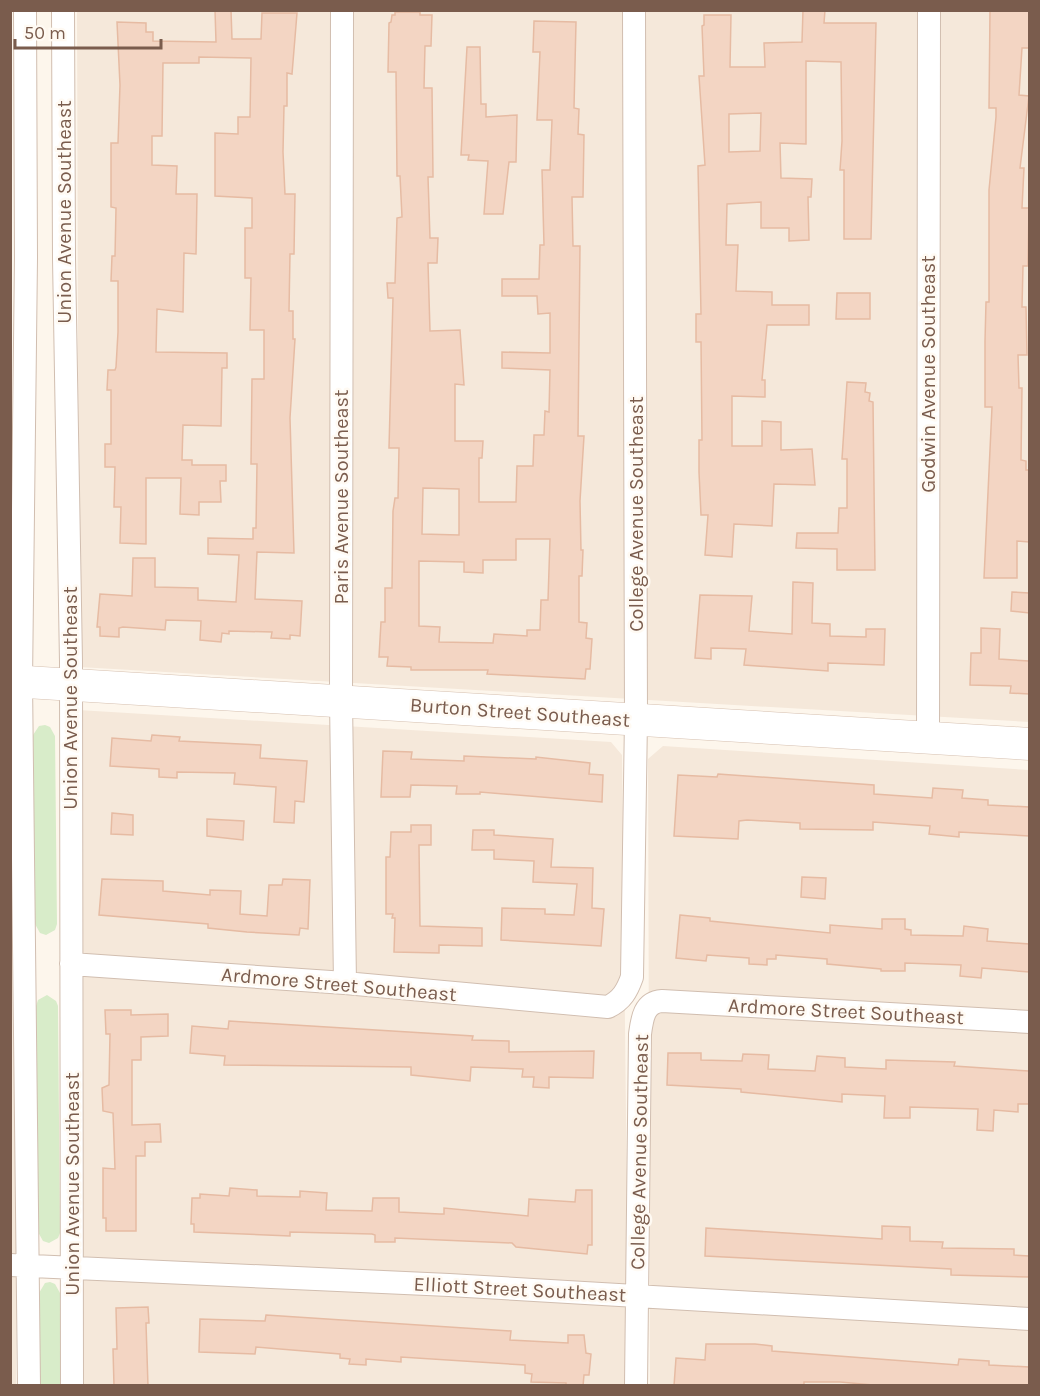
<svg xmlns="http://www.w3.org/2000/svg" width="1040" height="1396" viewBox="0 0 1040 1396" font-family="Karla,sans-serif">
<rect width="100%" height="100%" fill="#fdf6ec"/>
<path fill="#f5e8da" d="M77 11H1029V722L79 667Z
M10 709 16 718V1386L10 1385Z
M78 710 611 742 622 755 629 1385H82Z
M663 746 1029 770V1385H650L648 759Z"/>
<path fill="#d8ecc9" d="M45 725 50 727 55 736 57 924 55 930 46 935 40 933 35 924 33 735 39 726Z
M47 995 56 1001 58 1006 60 1233 58 1238 49 1243 43 1241 38 1232 36 1006 38 1000Z
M50 1282 55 1284 60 1293 62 1385H40L39 1293 45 1283Z"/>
<path fill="#f3d5c3" stroke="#e6bba3" stroke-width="1.5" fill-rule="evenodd" d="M215 10H231L232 39H261L262 13H297L292 74 287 73V106H284L283 152 285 194H295L294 254H290L289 311H293V339H295L290 418 294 553 257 552 255 599 302 601 300 636 290 635V639L271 638 272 632 229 631V634L222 633 221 642 200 640 201 621 166 620 165 630 123 627 119 628V637L100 636V627H97L100 594 132 596 133 558H155V587L198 588V600L236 602 239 555 208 554V538L253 539V528H256L257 464H251L252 379H264V330H250L251 278H245V228H252V198L215 196V133L238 134V117H250L251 58 199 57V63H163L162 136H152V165L177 166 176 194H197L196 254 184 253 183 312 157 309 156 352 227 353V368H222L221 426 183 425 182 460H192V465H226V481H220L221 502H199V515L180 514 181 478H146V544L120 543 121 507H114L115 467H105V444H111V390H107L108 370H115L116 367 118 332V281H111L112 256H115L116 208 111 207V143H118L120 85 117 22 146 23V32H153V41L216 42Z
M803 10H825L824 23H876L871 239H844V170H840L842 141 841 62 806 61V144L780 143 781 178 812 179 811 197H808L809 240 789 241V228H761V202L727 204 726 245H738L736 291 772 292V305H809V325H767L762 380H765V397L732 396V446H762V421L781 422V450L812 449 815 485 774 484 772 526 734 524 732 557 705 555 708 515H701L699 472V440H702L701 342H696V314H701L698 166 705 165 699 76H704L702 26 704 25V15H731L730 67H765L764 43 802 42ZM761 113 760 151 729 152V114Z
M990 10H1029V48H1022L1019 95 1029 96 1020 168H1024L1022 208H1029L1028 266H1023L1022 307H1026L1027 355H1018L1019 388H1022L1021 460 1026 461V470H1029V542L1017 541V578H984L992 407H985V341L986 302H989V190L996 117V108H989Z
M395 12H420V15H432L431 46H425L424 88H432L433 177H428L430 238H438L437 263H428L430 331 460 330 464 385 455 384V441H483L482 458H479V502H516L517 466H533L534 435H544L545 411 549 412 550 370 502 368V352L550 353V313L538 314 537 296H502V279H539L540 245H544L542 170H550L552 120H537L540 52H533L534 21 576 22 574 108 579 109 578 134 584 135 583 197H572L573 246H580L578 436H584L580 501 581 550H583L582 576H579V622L587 623 586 638 592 639 590 669H586L585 679 487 674 488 670H411V667L387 666 388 657H379L381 622H385V588H392L393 511 395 498H398L399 448H389L393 298H388L387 283H395L397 218 402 217 400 176H397L396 72H388L389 23 391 22 392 15H395ZM423 488 459 489V535L422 534ZM516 539H550L548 600H541L540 630H527V636L494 634 493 643 439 642 440 627 419 626V561L464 562V572L483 573V560H516Z
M467 47H480L481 104H486V117L517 115 516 162H509L503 214H484L488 161 468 160 469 155H461Z
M837 293H870V319H836Z
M847 382 866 383 865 392 870 393 869 401 873 402 875 570H837V549L796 548 797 533H838L839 508H847V459H842Z
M793 582 813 583 812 623 830 624V636L866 637V629H885L884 665 828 663V671L744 665 746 649 711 648V659L695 658 700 595 752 596 749 631 792 634Z
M1012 592 1029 593V613L1011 611Z
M981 628 1000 629 999 659 1029 661V694L1010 693 1011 686 970 685 971 653H981Z
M152 735 180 737 179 741 261 745 260 758 307 761 304 802 295 801 294 823 274 822 276 787 234 784 235 773 177 772V778L159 777V769L110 766 112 738 151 741Z
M383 751 412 752 411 759 464 761V756L536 759V757L590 763 589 774 603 775 602 802 480 792V794H456L457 786 411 785 410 797H381Z
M718 774 874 785V794L932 798 933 788 963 790 962 798 988 800V805L1029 807V836L959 832V837L929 834 930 826 873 822V830L800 829V823L747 820 739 821 738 839 674 836 678 775 717 777Z
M112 813 133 815V835L111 834Z
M207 819 244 821 243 840 207 836Z
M411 825H431V845H419L420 926 482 928V946L439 945V953L394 952 395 918H392L393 914H386V857H390L391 832H411Z
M473 830H494V835L553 839 551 867 593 868 592 908 604 909 601 946 501 940 502 908 545 909V914L574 915 577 884 533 882 534 861 494 859V850H472Z
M802 877 826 878 825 899 801 897Z
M102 879 163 881V891L210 895V890L241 891 240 914 267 916 269 885H282L283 879 310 880 308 929 300 928 299 935 247 932 208 928V924L99 915Z
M680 915 710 918V921L830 933V925L882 929V919H905V929L911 930V935L963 936 964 926 988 929 987 941 1029 944V972L982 968 981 978 960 976 961 965 905 963V971H881V969L827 964V959L776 955V959H767V965L749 964V958L707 955 706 961 676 958Z
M105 1010H131V1015L168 1014V1036L141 1037V1060H132V1125L160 1124 161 1142H145V1156H136V1231H106V1218H103V1168L115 1169 113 1113 103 1111 102 1088 109 1085 110 1034H106Z
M229 1021 473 1036 472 1040 509 1041V1052L594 1051 593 1078 549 1077V1088L533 1087 534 1077H522L523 1069 471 1067 470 1081 411 1075V1067L224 1065 225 1056 190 1053 192 1026 228 1029Z
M668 1053H701V1060L742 1061 743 1054 769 1055 768 1069 815 1071 817 1056 845 1058V1067L886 1069V1060L955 1062 954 1066 1029 1071V1104H1018V1112L994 1110 993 1131 977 1130 978 1109 910 1107V1118H884L885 1096 842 1094V1102L741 1092V1089L667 1085Z
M230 1188 257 1190V1196L300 1197V1191L327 1193 326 1210 372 1211 373 1198H399V1212L440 1214H444V1208L528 1216 529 1199 575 1202 576 1190H592V1245H588L587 1254 516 1247 512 1243 395 1238V1242H375V1235L372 1234 290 1232V1236L194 1232V1224H191L192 1198H200V1194L229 1196Z
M882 1226 910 1227V1241L943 1242 942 1248 1014 1249V1255L1029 1256V1277L951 1275V1269L705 1256 706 1228 882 1239Z
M148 1307 149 1323H146L148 1386H114L113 1349H117L116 1308Z
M266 1315 511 1331 510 1340 568 1343V1335H584L586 1353 591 1354 589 1375H584L583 1386H566V1383L531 1382 532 1374 525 1373V1365L401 1357V1362L366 1359V1365L349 1364 350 1359 340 1358V1354L256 1347 255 1354 199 1352 200 1319 265 1321Z
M706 1344H755L772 1346V1351L958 1365 959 1359 989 1361V1365L1029 1367V1386H884L840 1382H804V1386H674L676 1358 705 1360Z"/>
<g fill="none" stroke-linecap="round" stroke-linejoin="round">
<defs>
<path id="street" d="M25 10 26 258 21 681 29 1386
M63 10 64 259 71 662 72 1386
M342 10 341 701 345 983
M928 738 929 10
M71 964 345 983 608 1007C622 1000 627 991 632 977L636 719 634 10
M10 1265 449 1285 1030 1319
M636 1386 640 1034C642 1019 644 1002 662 1001L1030 1022"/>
<path id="secondary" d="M10 681 1030 744"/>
</defs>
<use href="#street" stroke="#d1beb0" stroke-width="24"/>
<use href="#secondary" stroke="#d6c0b0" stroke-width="33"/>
<use href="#street" stroke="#fff" stroke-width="22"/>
<use href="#secondary" stroke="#fff" stroke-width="32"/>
</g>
<g text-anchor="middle" stroke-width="5" stroke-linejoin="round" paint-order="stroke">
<g font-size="20" fill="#7a5c4d" stroke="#fffaf3">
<text transform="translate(64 212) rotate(-90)" y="7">Union Avenue Southeast</text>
<text transform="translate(928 374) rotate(-90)" y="7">Godwin Avenue Southeast</text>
<text transform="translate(341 497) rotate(-90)" y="7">Paris Avenue Southeast</text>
<text transform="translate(636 514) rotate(-90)" y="7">College Avenue Southeast</text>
<text transform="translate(70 698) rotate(-90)" y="7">Union Avenue Southeast</text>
<text transform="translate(520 712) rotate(4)" y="7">Burton Street Southeast</text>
<text transform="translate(339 984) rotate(5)" y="7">Ardmore Street Southeast</text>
<text transform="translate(846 1011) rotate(3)" y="7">Ardmore Street Southeast</text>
<text transform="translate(639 1152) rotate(-89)" y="7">College Avenue Southeast</text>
<text transform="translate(72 1184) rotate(-90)" y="7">Union Avenue Southeast</text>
<text transform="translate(520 1289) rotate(3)" y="7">Elliott Street Southeast</text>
</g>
</g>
<rect width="1040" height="1396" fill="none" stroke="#7a5c4d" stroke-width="24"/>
<path d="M15 39v9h146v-9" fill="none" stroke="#7a5c4d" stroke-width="3"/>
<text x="24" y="39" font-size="18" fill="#7a5c4d" stroke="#fffaf3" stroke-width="4.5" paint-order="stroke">50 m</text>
</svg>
